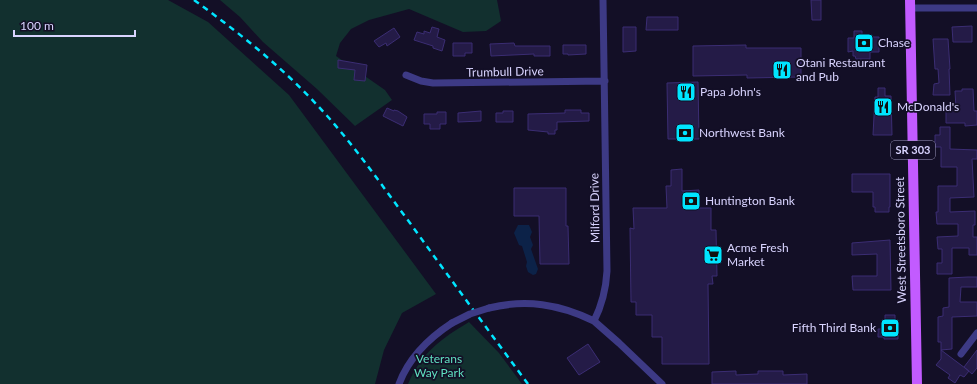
<svg xmlns="http://www.w3.org/2000/svg" width="977" height="384" viewBox="0 0 977 384" font-family="Lato,sans-serif">
<rect width="100%" height="100%" fill="#130f26"/>
<path fill="#12302f" d="M0 0H168L208 22 289 95 436 294 402 313 384 350 375 384H0Z
M220 0H497L501 21 486 31 463 32 409 9 369 20 351 29 340 43 336 56 385 90 392 100 355 126 317 89 263 42 240 17Z
M469 322 499 353 522 384H408C422 352 441 339 469 322Z"/>
<path fill="#0c2248" d="M518 225H529L532 232 530 237 533 245 531 249 538 269 536 274 533 275 528 272 526 266 527 262 522 246 519 245 514 233Z"/>
<path fill="#241b47" stroke="#3b2d73" d="M811 0H821V20H812Z
M647 17H678V30H646Z
M972 26V42H953L952 27Z
M432 27 439 29 437 37 445 40 442 51 433 48V46L414 40 417 32 424 34V31L430 33Z
M623 27H636V51L623 52Z
M394 28 400 37 387 46 386 43 379 47 374 41Z
M854 31H862V37H879V52H870V59H856L855 56H853V51L848 52V38H854Z
M933 39H948L950 69H949L950 95H933L934 84 939 83 938 69H935Z
M453 43H472V53H465V56H453Z
M514 43 515 46H550V56H534V54L491 56 490 44Z
M563 45H586V54L568 55V54H563Z
M746 45V48H801V77L747 78V75L693 76V46Z
M338 60 367 65 365 81 354 80 355 70 338 68Z
M698 82 699 139H668L667 83Z
M878 88H885V96H891L892 135H873L875 97H878Z
M962 89H973L974 111H977V125L965 126V123H946V108H956L955 91H962Z
M387 108 394 111V110L398 111 407 117 403 126 383 116Z
M565 110H581V113H589V121L557 122V130H555V134H548V132L528 130V114L565 113Z
M481 111V121L458 122V113Z
M503 111H513V122H496V113H503Z
M437 112H446V124H440V129H430V124H424V114H437Z
M940 127H950V149L977 150V159H972L974 197 950 198V212L975 211V225H973V237H977V255H969V248H952V274H937V263H942V249H938L937 237 958 236V224H937L936 212H938V186H957V167H941V147H935V135H940Z
M682 169V191L699 190V208H711V230H716L717 276H712L713 284H708L709 364H662V337H652V315H636V302H631L630 228 634 229 633 208H667L666 186H671V170Z
M852 174H890V207H889V212H875V207H873V192H852Z
M514 188H566V226H568L569 264H540L539 216H514Z
M890 240 891 290H853L852 276H877V254L852 255V243Z
M968 277H977V287H961L960 302H977V316L952 317V349L941 350V342H938V317L943 316V308L949 307V278Z
M885 315H895V327H898V339H884V337H878V329H883V324H885Z
M588 344 600 362 579 375 567 358Z
M941 350 969 371 964 377 960 375 955 383 948 378 950 375 936 365 941 359Z
M977 350V368L972 374 964 367Z
M736 371V375L758 374V371H783V375L807 374V384H712V372Z"/>
<g fill="none" stroke-linecap="round" stroke-linejoin="round">
<path stroke="#3d3a85" stroke-width="7" d="M603 0 607 271C606 289 602 305 594 321L619 343 662 384
M910 8H977
M406 75 421 81 433 83 605 81
M489 308C526 299 559 304 594 321
M961 354 977 333
M399 384C409 357 429 338 452 323"/>
<path stroke="#c25bff" stroke-width="10" d="M910 0 917 384"/>
<path stroke="#00e5ff" stroke-width="2.5" stroke-dasharray="6 5" stroke-linecap="butt" d="M194 0C238 32 281 66 318 106 352 142 380 183 410 223 449 277 488 330 528 384"/>
<path stroke="#3d3a85" stroke-width="7" d="M452 323 470 314 489 308"/>
</g>
<defs>
<symbol id="bank-square" viewBox="-11 -11 22 22"><rect x="-9" y="-9" width="18" height="18" rx="4" fill="#00e5ff" stroke="#130f26"/><path d="M-6-4H6V4H-6ZM0-2.3a2.3 2.3 0 1 0 0 4.6a2.3 2.3 0 1 0 0-4.6Z" fill="#111"/></symbol>
<symbol id="restaurant-square" viewBox="-11 -11 22 22"><rect x="-9" y="-9" width="18" height="18" rx="4" fill="#00e5ff" stroke="#130f26"/><path d="M-5-6h1v4h1v-4h1v4h1v-4h1v5L-1.5 .5V6h-2V.5L-5-1ZM5-6V6H3V1.5H1.5Q1.5-4 5-6Z" fill="#111"/></symbol>
<symbol id="supermarket-square" viewBox="-11 -11 22 22"><rect x="-9" y="-9" width="18" height="18" rx="4" fill="#00e5ff" stroke="#130f26"/><path d="M-6-5.5h2.5l.6 2H6L4.5 2H-2.5L-4.4-4H-6ZM-1.5 3.2a1.3 1.3 0 1 0 .1 0ZM3 3.2a1.3 1.3 0 1 0 .1 0Z" fill="#111"/></symbol>
</defs>
<g fill-rule="evenodd">
<use href="#bank-square" x="853" y="32" width="22" height="22"/>
<use href="#restaurant-square" x="771" y="59" width="22" height="22"/>
<use href="#restaurant-square" x="675" y="81" width="22" height="22"/>
<use href="#restaurant-square" x="872" y="96" width="22" height="22"/>
<use href="#bank-square" x="674" y="122" width="22" height="22"/>
<use href="#bank-square" x="680" y="190" width="22" height="22"/>
<use href="#supermarket-square" x="702" y="244" width="22" height="22"/>
<use href="#bank-square" x="879" y="317" width="22" height="22"/>
</g>
<g text-anchor="middle" stroke-width="3.5" stroke-linejoin="round" paint-order="stroke">
<rect fill="#130f26" stroke="#9e99be" stroke-width="1" x="891" y="141" width="44" height="18" rx="3"/>
<g font-size="11" font-weight="bold" fill="#d9d4ff">
<text x="913" y="154">SR 303</text>
</g>
<g font-size="12" fill="#d9d4ff" stroke="#130f26" text-anchor="start">
<text x="878" y="47">Chase</text>
<text x="796" y="67">Otani Restaurant<tspan x="796" dy="14">and Pub</tspan></text>
<text x="700" y="96">Papa John's</text>
<text x="897" y="111">McDonald's</text>
<text x="699" y="137">Northwest Bank</text>
<text x="705" y="205">Huntington Bank</text>
<text x="727" y="252">Acme Fresh<tspan x="727" dy="14">Market</tspan></text>
<text x="876" y="332" text-anchor="end">Fifth Third Bank</text>
</g>
<g font-size="12" fill="#d9d4ff" stroke="#130f26">
<text transform="translate(505 72) rotate(-1)" y="4">Trumbull Drive</text>
<text transform="translate(595 208) rotate(-91)" y="4">Milford Drive</text>
<text transform="translate(901 240) rotate(-91)" y="4">West Streetsboro Street</text>
</g>
<g font-size="12" fill="#5fe0c0" stroke="#130f26">
<text x="439" y="363">Veterans<tspan x="439" dy="14">Way Park</tspan></text>
</g>
</g>
<path d="M14 30v6h121v-6" fill="none" stroke="#d9d4ff" stroke-width="2"/>
<text x="20" y="30" font-size="12" fill="#d9d4ff" stroke="#130f26" stroke-width="3" paint-order="stroke">100 m</text>
</svg>
